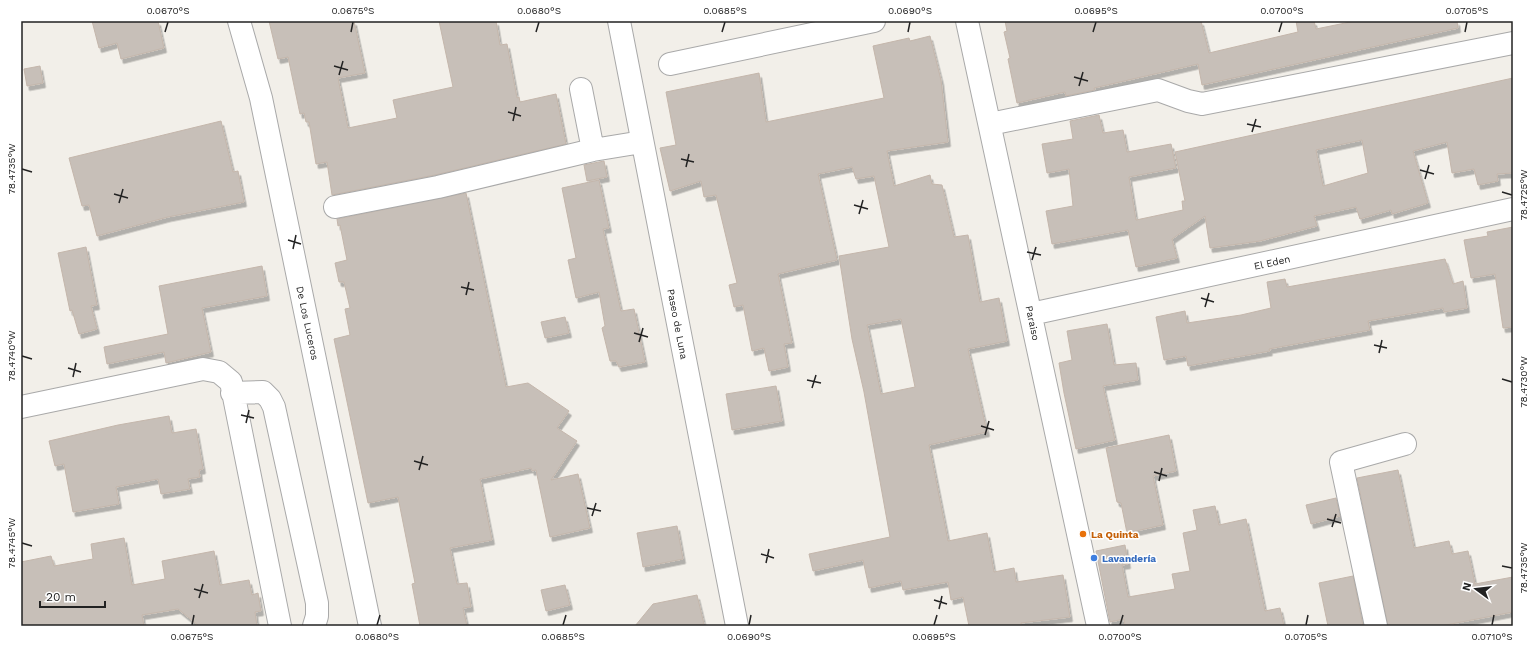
<svg xmlns="http://www.w3.org/2000/svg" width="1534" height="647" viewBox="0 0 1534 647" font-family="'Work Sans',sans-serif">
<defs>
<filter id="shadow"><feDropShadow dx="2.5" dy="4.5" stdDeviation="0" flood-color="#0004"/></filter>
</defs>
<rect width="100%" height="100%" fill="#f2efe9"/>
<path fill="#c7bfb8" stroke="#c4b6ab" fill-rule="evenodd" filter="url(#shadow)" d="M92 21H158L164 48 121 59 117 43 99 48Z
M269 21H354L365 73 338 78 348 128 397 118 393 100 453 87 439 21H496L500 45 507 44 517 98 519 97 520 102 556 94 566 144 435 175 332 195 327 162 316 164 309 122H306L304 113 300 114 288 57 278 59Z
M1005 21H1201L1209 53 1298 32 1296 21H1314L1316 29 1355 21H1457L1458 28 1202 85 1198 64 1094 88 1095 90 1066 96 1065 92 1017 103 1008 59 1010 58 1004 32 1007 31Z
M930 36 941 80 948 142 887 151 894 186 930 175 932 184 942 185 954 237 968 235 980 302 999 298 1007 341 968 349 987 432 929 445 948 541 987 533 994 572 1014 568 1016 582 1063 575 1070 617 1021 623 1022 626H969L963 597 951 600 948 582 903 590 901 581 869 588 863 560 813 571 809 554 890 537 864 392 852 339 839 256 889 247 874 176 856 179 852 167 818 174 837 260 778 274 792 343 784 344 788 367 769 371 764 348 752 351 743 305 734 307 729 285 737 283 716 195 704 197 701 181 670 191 660 148 676 145 666 92 759 73 766 122 884 98 873 46 909 38 910 41ZM901 319 915 387 881 394 867 325Z
M40 66 43 83 27 86 24 69Z
M1513 78V173L1497 174 1498 181 1478 185 1474 169 1452 173 1447 142 1413 151 1428 203 1392 214 1391 210 1360 219 1356 207 1314 216 1317 226 1260 241 1210 248 1205 216 1172 239 1177 258 1136 267 1128 230 1052 244 1046 211 1073 206 1069 169 1047 173 1042 144 1073 139 1070 121 1099 115 1103 133 1123 130 1127 152 1171 144 1176 168 1129 177 1136 220 1183 210 1182 201H1185L1175 152ZM1362 140 1368 173 1323 186 1316 150Z
M221 121 233 172 238 171 244 202 168 217 97 236 89 205 82 206 69 158Z
M604 161 607 177 587 181 584 165Z
M599 180 609 228 603 229 621 311 634 309 645 362 619 367 616 361H610L602 328 605 326 599 292 576 298 568 260 576 258 562 188Z
M466 193 506 387 528 383 569 411 557 428 577 441 551 480 578 474 590 528 550 537 536 470 532 471 531 468 480 479 492 540 450 548 457 584 467 583 471 607 463 608 467 626H420L412 584 415 583 398 497 368 503 334 339 350 335 345 309 350 308 344 282H339L335 263 347 260 340 225 338 226 337 219Z
M1513 227V327L1503 328 1495 274 1471 278 1464 240 1488 236 1487 232Z
M86 247 97 305 91 306 97 329 79 334 72 310 70 311 58 253Z
M1445 259 1453 284 1463 281 1467 308 1444 312 1443 308 1368 321 1370 330 1269 349 1270 351 1188 366 1186 356 1164 360 1156 317 1185 311 1187 323 1241 315 1271 308 1267 282 1285 279 1287 287Z
M262 266 267 296 202 308 211 352 166 363 164 352 107 364 104 347 168 334 159 286Z
M565 317 569 333 545 338 541 322Z
M1107 324 1114 365 1136 363 1138 380 1103 386 1115 440 1076 449 1064 393 1059 363 1072 360 1067 331Z
M776 386 782 421 732 430 726 394Z
M169 416 172 433 196 429 203 469 199 470 200 477 188 479 190 489 161 494 158 479 116 487 119 504 73 512 64 464 55 466 49 441 118 425Z
M1169 435 1176 471 1153 476 1163 525 1127 533 1121 503 1117 502 1106 448Z
M1398 470 1414 548 1449 541 1452 554 1468 551 1475 584 1513 577V612L1441 626H1388L1357 478Z
M1336 498 1340 516 1311 524 1306 505Z
M1215 506 1219 525 1246 519 1265 611 1280 608 1284 626H1125L1124 619 1110 622 1096 551 1125 545 1128 564 1122 565 1128 597 1175 589 1172 574 1190 571 1183 533 1197 530 1193 510Z
M677 526 683 559 643 567 637 533Z
M124 538 132 585 165 579 162 561 214 551 220 585 249 580 252 595 258 593 261 611 255 612 257 626H199L178 609 142 615 144 626H21V562L51 556 54 566 93 559 91 544Z
M1353 576 1363 626H1328L1319 583Z
M565 585 570 605 546 611 541 590Z
M697 595 704 624 692 626H635L653 604Z"/>
<g fill="none" stroke-linecap="round" stroke-linejoin="round">
<defs>
<path id="minor" d="M239 21 261 98 370 626
M619 21 737 626
M967 21 1098 626
M670 64 874 21
M581 89 593 150 642 142
M990 124 1158 90 1188 101 1202 104 1513 43
M335 207 438 187 593 150
M1031 314 1513 209
M232 393 263 392 270 399 274 407 317 603V616L314 626
M21 407 203 369 219 372 231 382 280 626
M1376 626 1341 462 1405 444"/>
</defs>
<use href="#minor" stroke="#a9a9a9" stroke-width="24"/>
<use href="#minor" stroke="#fff" stroke-width="22"/>
</g>
<path fill="none" stroke="#222" stroke-width="1.5" d="M165 32 168 22M351 32 353 22M536 32 539 22M722 32 725 22M908 32 910 22M1093 32 1096 22M1279 32 1282 22M1465 32 1467 22M334 66 348 70M339 75 343 61M1074 77 1088 81M1079 86 1083 72M508 112 521 116M513 121 516 107M1247 124 1261 127M1252 132 1256 119M681 159 694 162M686 167 689 154M22 169 32 172M1420 170 1434 174M1425 179 1429 165M1502 192 1512 195M114 194 128 198M119 203 123 189M854 205 868 209M859 214 863 200M288 240 301 244M293 249 296 235M1027 252 1041 255M1032 260 1036 247M461 287 474 290M466 295 469 282M1201 298 1214 302M1205 307 1209 293M634 333 648 337M639 342 643 328M1374 345 1387 348M1379 353 1382 340M22 356 32 359M68 368 81 372M73 377 76 363M1502 379 1512 382M807 380 821 383M812 388 816 375M241 415 254 418M246 423 249 410M981 426 994 430M985 435 989 421M414 461 428 465M419 470 423 456M1154 472 1167 476M1159 481 1162 468M587 508 601 511M592 516 596 503M1327 519 1341 523M1332 527 1336 514M22 543 32 546M761 554 774 558M766 563 769 549M1502 566 1512 568M194 589 208 593M199 598 203 584M934 600 947 604M939 609 942 596M192 625 194 615M377 625 380 615M563 625 566 615M749 625 751 615M934 625 937 615M1120 625 1123 615M1306 625 1308 615M1492 625 1494 615"/>
<circle fill="#e8710a" stroke="#fff" stroke-width="1.5" cx="1083" cy="534" r="4"/>
<circle fill="#3f7fe0" stroke="#fff" stroke-width="1.5" cx="1094" cy="558" r="4"/>
<g text-anchor="middle" stroke-width="3" stroke-linejoin="round" paint-order="stroke">
<g font-size="10" fill="#222" stroke="#fff">
<text transform="translate(1272 262) rotate(-12)" y="4">El Eden</text>
<text transform="translate(308 323) rotate(78)" y="4">De Los Luceros</text>
<text transform="translate(1033 323) rotate(78)" y="4">Paraiso</text>
<text transform="translate(678 324) rotate(79)" y="4">Paseo de Luna</text>
</g>
<g font-size="10" font-weight="bold" fill="#c56008" stroke="#fff" text-anchor="start">
<text x="1091" y="538">La Quinta</text>
</g>
<g font-size="10" font-weight="bold" fill="#366cbe" stroke="#fff" text-anchor="start">
<text x="1102" y="562">Lavandería</text>
</g>
</g>
<rect width="1534" height="647" fill="none" stroke="#ffffff" stroke-width="44"/>
<g transform="translate(1476 589) rotate(285)" stroke="#ffffff" stroke-width="3" paint-order="stroke">
<path d="M0-3L7 15L0 10L-7 15Z" fill="#222222"/>
<text y="-6" font-size="11" font-weight="bold" text-anchor="middle" fill="#222222">N</text>
</g>
<path d="M40 601v6h65v-6" fill="none" stroke="#222222" stroke-width="2"/>
<text x="46" y="601" font-size="12" fill="#222222" stroke="#ffffff" stroke-width="3" paint-order="stroke">20 m</text>
<rect x="22" y="22" width="1490" height="603" fill="none" stroke="#222" stroke-width="1.5"/>
<g font-size="10" text-anchor="middle" fill="#222">
<text x="168" y="14">0.0670°S</text>
<text x="353" y="14">0.0675°S</text>
<text x="539" y="14">0.0680°S</text>
<text x="725" y="14">0.0685°S</text>
<text x="910" y="14">0.0690°S</text>
<text x="1096" y="14">0.0695°S</text>
<text x="1282" y="14">0.0700°S</text>
<text x="1467" y="14">0.0705°S</text>
<text transform="translate(11 169) rotate(-90)" y="4">78.4735°W</text>
<text transform="translate(1523 195) rotate(-90)" y="4">78.4725°W</text>
<text transform="translate(11 356) rotate(-90)" y="4">78.4740°W</text>
<text transform="translate(1523 382) rotate(-90)" y="4">78.4730°W</text>
<text transform="translate(11 543) rotate(-90)" y="4">78.4745°W</text>
<text transform="translate(1523 568) rotate(-90)" y="4">78.4735°W</text>
<text x="192" y="640">0.0675°S</text>
<text x="377" y="640">0.0680°S</text>
<text x="563" y="640">0.0685°S</text>
<text x="749" y="640">0.0690°S</text>
<text x="934" y="640">0.0695°S</text>
<text x="1120" y="640">0.0700°S</text>
<text x="1306" y="640">0.0705°S</text>
<text x="1492" y="640">0.0710°S</text>
</g>
</svg>
